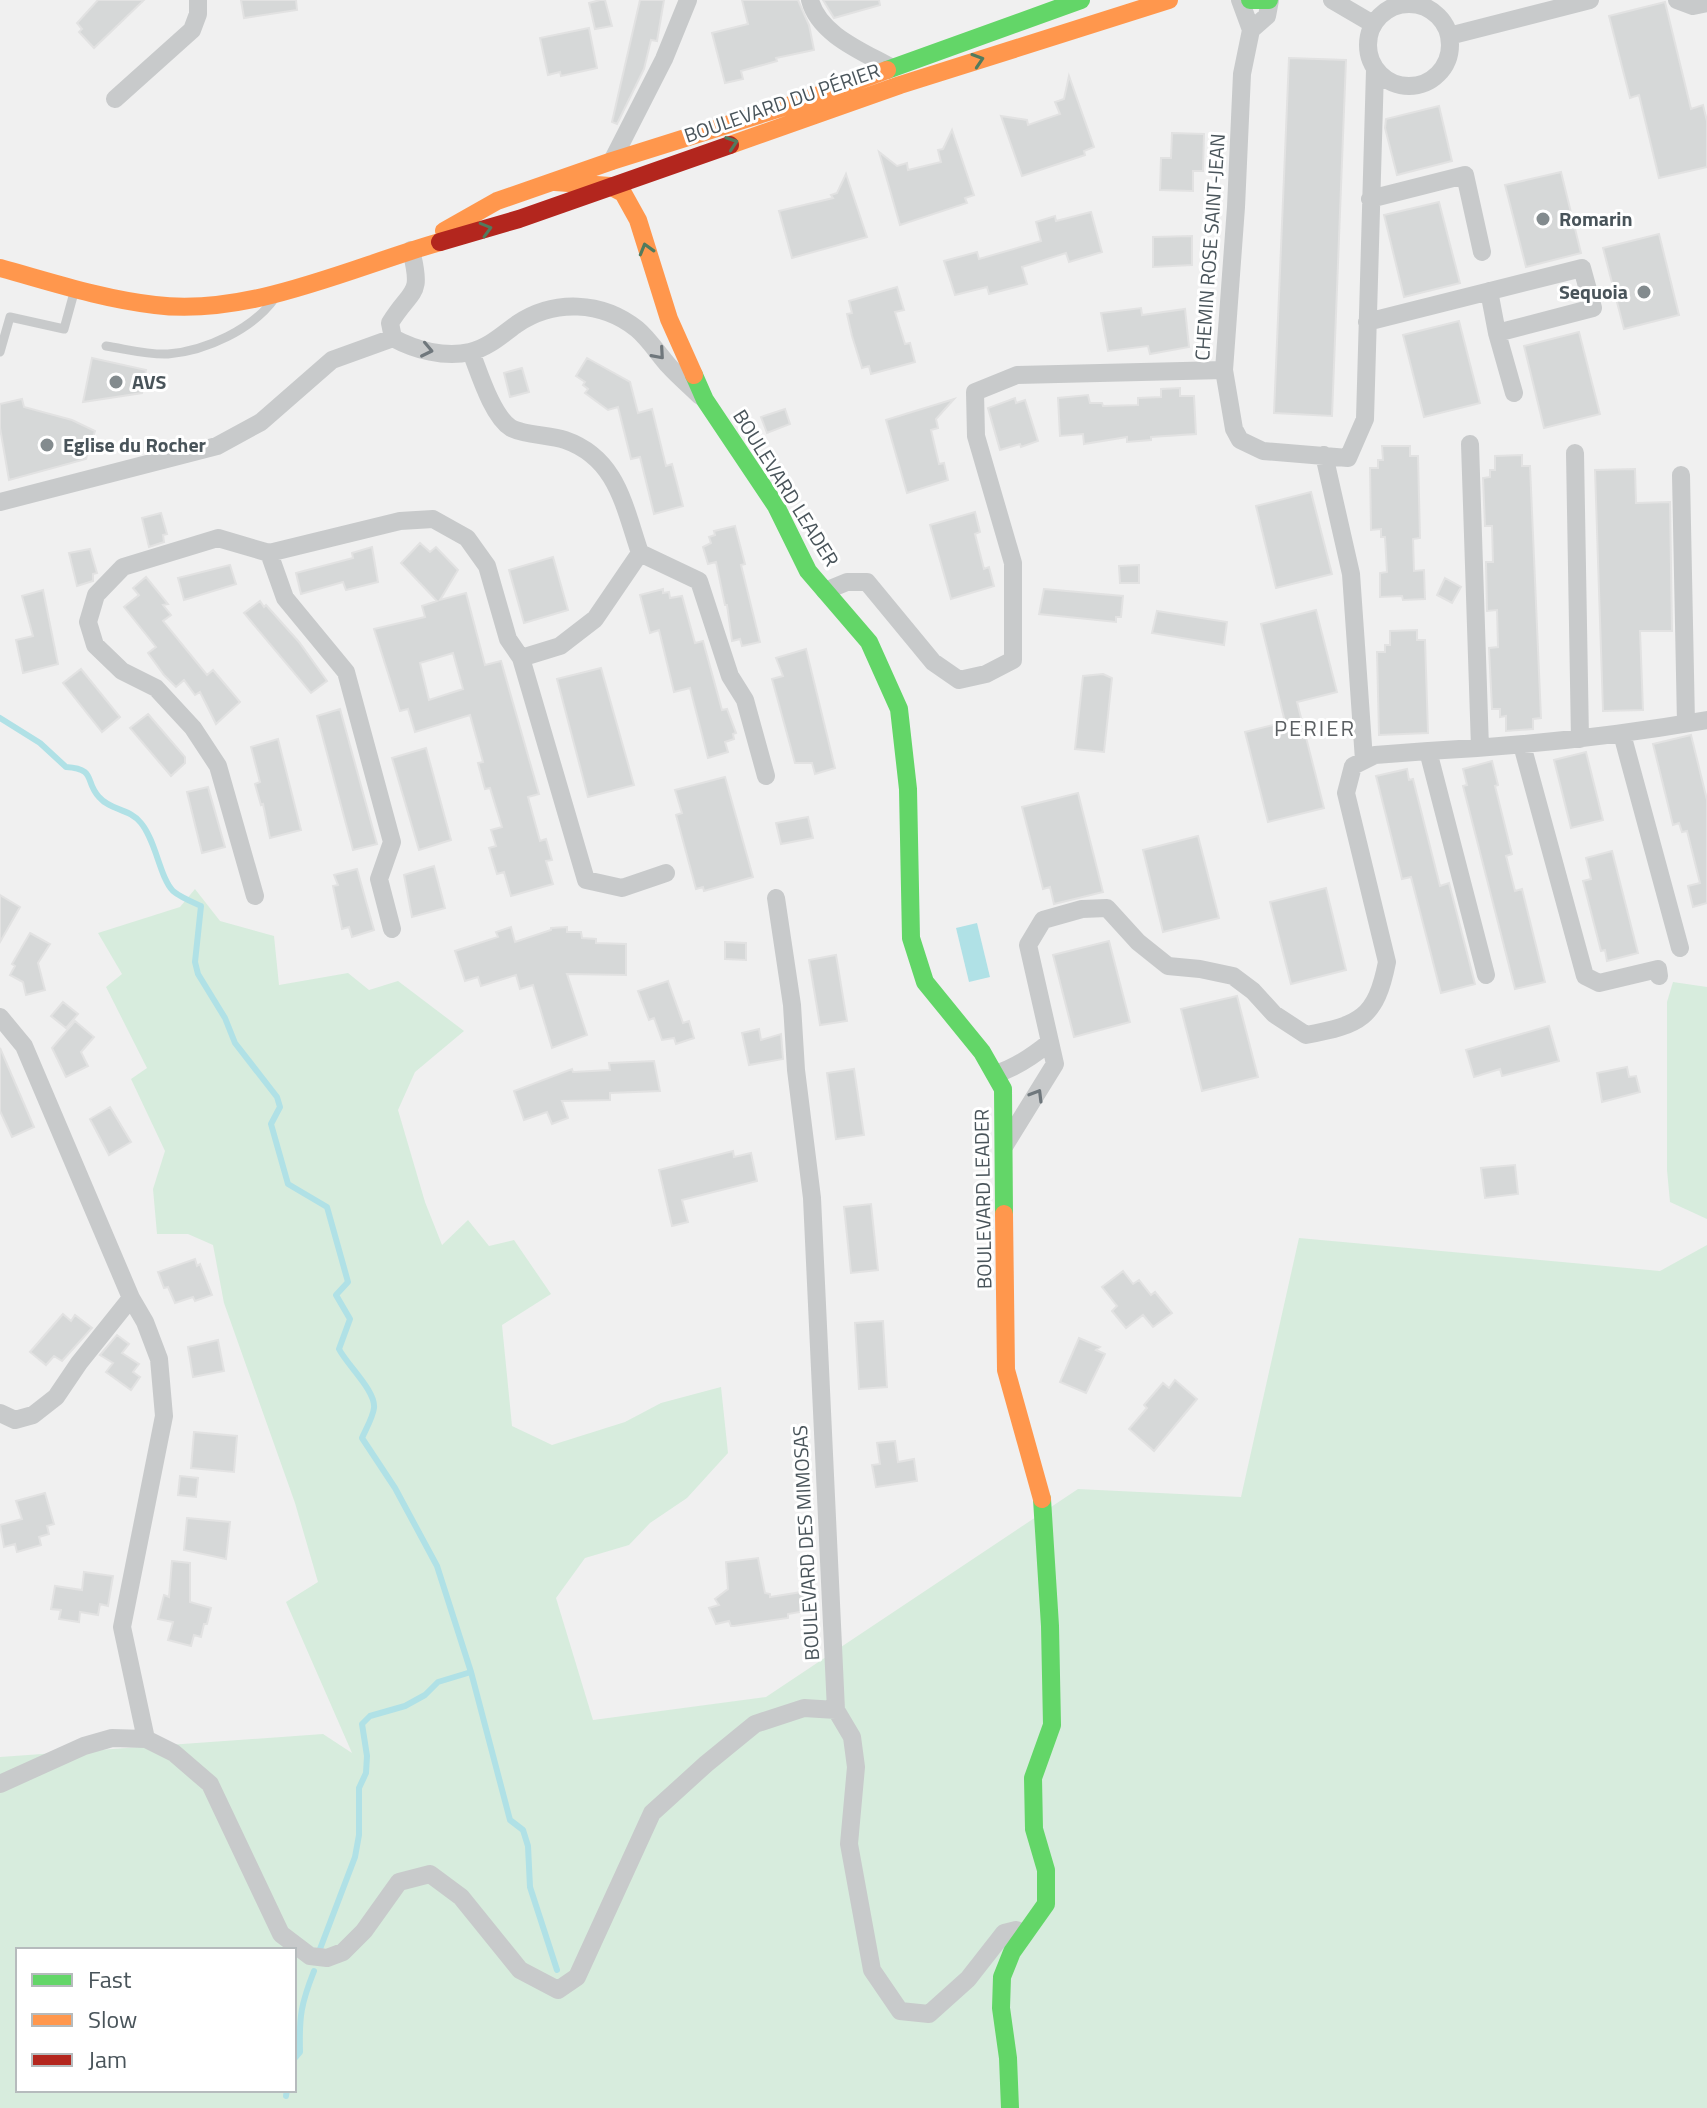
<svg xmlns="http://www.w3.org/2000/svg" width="1707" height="2108" viewBox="0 0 1707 2108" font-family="'Titillium Web',sans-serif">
<rect width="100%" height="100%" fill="#f0f0f0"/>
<path fill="#d7ecdd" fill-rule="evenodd" d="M195 889 220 921 274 936 279 985 348 973 369 990 398 981 464 1031 415 1072 398 1110 425 1202 442 1245 468 1220 489 1246 514 1240 551 1294 502 1325 512 1426 552 1445 625 1422 661 1403 721 1387 728 1453 687 1498 650 1523 629 1545 585 1558 556 1598 593 1720 766 1697 1078 1489 1241 1497 1299 1238 1660 1271 1707 1245V2108H0V1757L323 1734 352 1753 286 1602 318 1582 295 1503 224 1303 213 1245 188 1234H157L153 1189 165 1151 131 1079 147 1068 106 987 122 974 98 933 180 907ZM18 1950H294V2090H18Z
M1673 982 1707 987V1219L1670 1202 1667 1170V1002Z"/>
<path fill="#b0e1e6" d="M977 923 990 977 969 982 956 928Z"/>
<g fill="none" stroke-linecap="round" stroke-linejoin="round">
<path stroke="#b0e1e6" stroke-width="6" d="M0 718 40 743 66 767C97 769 84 781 99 797 111 811 129 808 141 823 156 841 160 878 173 891 180 897 192 902 201 906L195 962 198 974 225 1018 235 1043 277 1097 280 1107 271 1124 288 1184 327 1207 348 1282 336 1295 350 1319 339 1349C347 1365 376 1391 374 1408 373 1417 366 1429 362 1438L395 1488 437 1566 471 1672 510 1820 523 1830 528 1846 530 1887 557 1970
M320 1949 355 1857 359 1835V1788L366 1773 367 1756 362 1724 370 1716 405 1706 425 1695 438 1682 471 1672
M294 2059 300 2052C299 2016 301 2004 314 1971
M286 2096 287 2090"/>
</g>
<path fill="#d6d8d8" stroke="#e2e2e2" stroke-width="2" fill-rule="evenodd" d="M98 0H144L94 48 79 32 82 29 77 23Z
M241 0H296L297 10 244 18Z
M600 0H605L612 26 595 29 589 3Z
M640 0H664L657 41 651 40 644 69 617 124 612 122Z
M742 0H798L809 25 814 50 776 58 777 61 741 71 743 79 725 83 712 33 748 24Z
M823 0H879L880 5 834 18Z
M1665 2 1691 109 1703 105 1707 121V167L1659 178 1639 95 1630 98 1609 16Z
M589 28 597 68 561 76 560 72 548 75 540 38Z
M1289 58 1346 60 1332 416 1274 413Z
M1069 76 1094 147 1084 151 1085 155 1022 176 1001 116 1027 120 1028 125 1060 114 1055 102 1064 99Z
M1439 106 1452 161 1397 175 1385 128 1386 119Z
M952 130 974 195 965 198 967 203 900 225 879 152 897 166 907 163 908 170 941 162 938 150 943 149Z
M1172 133 1204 134 1203 171H1193V191L1160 190 1161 158H1171Z
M1561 172 1581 253 1526 267 1505 185Z
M846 174 867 237 792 258 779 211 833 198 831 195 837 193Z
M1439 202 1460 283 1404 297 1384 215Z
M1091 212 1102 252 1069 262 1066 253 1022 267 1027 284 989 294 987 287 955 295 944 261 977 252 979 259 1041 241 1036 222 1055 216 1056 221Z
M1659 234 1679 315 1624 329 1603 248Z
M1192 236V265L1153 267V237Z
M897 287 904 310 895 312 905 344 910 343 915 362 871 374 869 366 862 368 852 336 847 314 852 313 849 301Z
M1141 308 1142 315 1185 309 1189 347 1150 354 1148 346 1108 351 1101 313Z
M1459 321 1480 403 1424 417 1403 335Z
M1579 332 1600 414 1544 428 1524 346Z
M92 358 146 370 142 393 83 402Z
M587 358 630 382 638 413 652 409 666 466 672 464 683 506 654 514 640 457 631 459 618 407 608 410 585 393 588 389 583 385 585 382 576 376Z
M522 368 529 392 510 397 504 373Z
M1180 388V396H1194L1196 434 1151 437V440L1127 442V437L1084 444 1083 434 1060 436 1058 398 1088 395 1090 403H1102L1103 406 1138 405V398L1161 397V389Z
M1015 398 1016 403 1025 400 1038 441 1021 447 1020 444 1000 450 988 408Z
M22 399 24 407 72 420 95 431 86 459 9 480 0 428V404Z
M954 399 936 419 938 428 931 430 939 464 944 463 948 480 907 493 886 420Z
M785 409 790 424 767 433 761 417Z
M1382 446H1410V456H1418L1420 538 1413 539 1414 571 1424 570 1425 599 1403 600 1402 596 1380 597V573L1387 572 1385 537H1381V529L1371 530 1370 468H1378V460H1383Z
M1522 455V466H1530L1541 718 1533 719V729L1506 731V716L1500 717V709H1492L1489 648 1498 647 1497 610 1487 611 1486 562H1493L1492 526H1485L1483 478 1490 477V470H1495V456Z
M1635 469 1636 503 1670 502 1672 631H1640L1643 710 1603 711 1595 470Z
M1311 492 1332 574 1276 588 1256 506Z
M975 512 980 532 975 534 984 569 989 567 994 586 951 599 930 525Z
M161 513 167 534 163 535 164 542 149 547 142 518Z
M735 526 745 564 741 565 760 642 742 646 740 639 732 641 727 605H725L716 562 708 564 703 547 711 543 709 537 715 535 714 531Z
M420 543 430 552 436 547 458 570 440 600 466 593 485 665 501 661 539 794 528 797 540 841 546 839 552 860 546 861 553 884 511 896 504 872 497 874 489 848 496 846 491 830 502 827 490 788 485 789 478 763 483 762 470 715 415 732 408 709 400 711 374 629 425 617 422 606 437 601 401 563ZM453 653 463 689 429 700 420 663Z
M372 547 378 582 346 590 343 582 301 594 296 573 353 558 352 553Z
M90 549 97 573 93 574V581L77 586 69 553Z
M553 557 568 610 524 623 509 570Z
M230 565 236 584 184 600 178 578Z
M1139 565V583H1120L1119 566Z
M146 577 168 604 163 605 171 615 163 621 207 675 213 670 240 702 216 724 200 692 195 695 184 680 176 687 164 675 148 653 156 647 124 607 139 595 133 588Z
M1445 578 1461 587 1452 603 1437 595Z
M663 589V593L669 592 670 598 682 596 695 643 703 641 722 710 727 709 736 733 733 734 734 739 725 742 728 752 708 758 690 688 674 692 659 630 650 633 640 595Z
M1044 589 1123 596 1121 617H1116V622L1039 614Z
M43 590 58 664 23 673 16 640 33 636 22 596Z
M260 601 264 607 266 605 299 642 327 681 311 693 244 613Z
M1316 610 1337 692 1297 702 1324 808 1268 822 1245 732 1285 722 1261 624Z
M1157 611 1227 622 1224 645 1152 633Z
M1417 630V640H1425L1428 733 1379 735 1377 652H1385V645H1390V631Z
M806 649 835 768 815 774 812 763H795L772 679 783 676 776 658Z
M601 668 634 785 588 797 557 679Z
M81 669 120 717 102 732 63 683Z
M1103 674 1112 678 1104 752 1075 749 1083 676Z
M340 709 377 844 353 850 317 716Z
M148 714 185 757V763L171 776 130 728Z
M1691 735 1707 800V903L1693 907 1688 886 1700 883 1687 831 1682 832 1679 823 1673 825 1653 744Z
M278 739 301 830 270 838 263 804 261 805 255 784 260 782 251 747Z
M426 748 451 840 419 850 392 758Z
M1586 752 1603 820 1571 828 1554 760Z
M1492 761 1498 785 1495 786 1512 854 1506 856 1515 891 1522 889 1545 982 1515 989 1463 786 1467 785 1463 769Z
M1407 769 1409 780 1413 779 1440 886 1449 883 1475 984 1441 993 1411 877 1402 879 1376 776Z
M725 777 753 877 704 891 703 887 696 889 676 815 682 813 675 790Z
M208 787 225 847 202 853 187 792Z
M1078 793 1103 892 1054 904 1050 887 1043 889 1022 807Z
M808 817 813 838 781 844 776 823Z
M1198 836 1219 918 1163 932 1143 850Z
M1612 851 1638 953 1607 961 1605 950 1601 951 1583 881 1591 879 1586 858Z
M434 866 445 908 412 917 404 875Z
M357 869 374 930 352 937 349 927 342 929 333 886 338 885 334 875Z
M1326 888 1346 970 1291 984 1270 902Z
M0 895 20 907 0 942Z
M511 927 515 942 551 930V928L567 927V932H581L582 938 596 939V943L626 944V975L567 974 587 1035 552 1048 533 985 520 989 516 975 481 986 478 977 465 981 455 951 498 937 496 932Z
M30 933 50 944 38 963 45 990 26 995 23 982 10 975 15 966 12 964Z
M1109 941 1130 1022 1074 1037 1053 955Z
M725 942 746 943V960L725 959Z
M836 955 847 1021 820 1025 809 960Z
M668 981 683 1023 689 1021 694 1038 676 1044 674 1038 662 1040 654 1018 649 1020 638 991Z
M1237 996 1258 1077 1202 1091 1181 1009Z
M63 1002 78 1014 66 1028 51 1016Z
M75 1021 94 1037 81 1052 88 1066 66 1077 52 1048Z
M1549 1026 1559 1061 1502 1076 1500 1069 1474 1077 1466 1050Z
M759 1029 761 1040 781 1034 783 1059 749 1065 742 1033Z
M0 1048 34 1127 12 1137 0 1111Z
M654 1061 660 1091 610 1093V1100L562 1101 568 1118 552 1124 547 1112 524 1120 514 1091 572 1069 573 1072 610 1070 609 1063Z
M1627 1067 1629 1077 1636 1076 1640 1092 1602 1102 1597 1073Z
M854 1069 864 1135 836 1139 827 1073Z
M110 1107 131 1142 109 1155 90 1119Z
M733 1151 734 1157 751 1153 757 1181 682 1200 688 1222 672 1226 659 1170Z
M1515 1165 1518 1194 1485 1198 1481 1168Z
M871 1204 878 1270 851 1273 844 1207Z
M195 1259 197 1266 200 1264 212 1295 195 1301 193 1297 175 1303 168 1287 164 1288 158 1272Z
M1123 1271 1133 1284 1139 1280 1151 1295 1155 1292 1172 1313 1153 1327 1143 1315 1126 1328 1112 1311 1117 1306 1102 1287Z
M63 1314 71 1321 75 1315 92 1328 62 1361 54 1356 46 1365 30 1352Z
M883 1321 887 1387 859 1389 855 1323Z
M117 1335 129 1344 122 1353 139 1364 133 1372 140 1377 131 1390 106 1372 113 1363 100 1355Z
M1079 1338 1100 1347 1096 1350 1105 1354 1086 1393 1060 1382Z
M218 1340 224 1371 193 1377 188 1347Z
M1175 1380 1197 1399 1154 1451 1129 1429 1147 1408 1144 1405 1163 1383 1169 1388Z
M194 1432 237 1436 234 1472 191 1468Z
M895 1441 898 1462 914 1459 917 1481 876 1487 872 1465 880 1464 877 1443Z
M180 1476 198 1478 196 1497 178 1495Z
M45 1493 54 1524 47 1526 49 1534 39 1537 41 1545 17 1552 15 1544 4 1547 0 1525 22 1519 16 1501Z
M187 1518 230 1522 226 1559 184 1550Z
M758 1558 765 1593 770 1594V1597L808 1591 811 1610 788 1614V1618L734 1626H731L729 1621 716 1624 709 1608 719 1605 715 1599 728 1589 726 1562Z
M172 1561 190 1563V1602L211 1608 207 1624H204L201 1637 194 1635 191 1646 168 1640 173 1622 158 1619 164 1595 169 1597Z
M84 1572 113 1576 108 1606 100 1604 98 1615 80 1612 79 1622 59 1619 61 1610 51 1609 55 1586 82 1590Z"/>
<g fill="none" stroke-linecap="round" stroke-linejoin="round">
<path stroke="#c8cacb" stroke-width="9" d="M106 346C126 349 148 355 168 354 206 351 253 329 275 298
M0 352 10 317 64 329 75 289"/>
<path stroke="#c8cacb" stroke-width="18" d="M810 0C819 35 864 52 892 68
M1240 0 1251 30 1242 74 1236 207 1224 370 1234 429 1240 440 1263 451 1348 458 1365 419 1375 70
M1332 0 1373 24
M1677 0 1693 6 1707 3
M1368 45a41 41 0 1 1 82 0a41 41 0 1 1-82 0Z
M1251 30 1267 16 1270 0
M1449 36 1590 0
M115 99 192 30 198 14V0
M612 161 664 59 688 0
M1370 199 1465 175 1482 252
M411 250C423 298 412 287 390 323L393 338C415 350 445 358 470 352 488 348 503 334 517 324 554 299 602 301 637 329 649 339 659 355 669 366 679 377 690 386 700 396
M1489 291 1497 333 1514 393
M1367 322 1582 268 1593 308 1497 333
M1470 444 1480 748
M1575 453 1580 739
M1324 455 1351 574 1364 760
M1681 475 1686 723
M0 502 217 446 261 422 332 360 393 338
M269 553 285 598 346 672 392 842 379 879 392 929
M640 553 699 581 730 676 745 700 766 776
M825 591 847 582H867L933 662 959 680 986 674 1013 660V563L976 436 975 392 1017 375 1224 370
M521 658 586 880 622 888 666 873
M1622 734 1680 948
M1522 745 1585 976 1599 983 1658 969 1659 976
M1428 751C1522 746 1614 736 1707 720
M255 896 218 766 193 728 156 688 122 671 95 645 88 622 96 595 123 567 218 538 269 553 400 521 433 519 467 538 487 566 508 639 521 658 560 646 595 619 640 553C624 506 617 458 565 440 550 435 523 435 511 428 492 416 479 372 471 352
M776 898 792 1005 796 1070 812 1198 836 1710 852 1737 856 1767 849 1844 872 1970 900 2011 929 2014 968 1979 1004 1933 1016 1930 1025 1933
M0 1017 24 1046 131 1298 145 1322 159 1359 164 1416 122 1627 146 1739
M995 1074C1016 1068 1033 1056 1050 1042
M1005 1145 1055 1064 1028 945 1043 920 1082 909 1107 908 1138 942 1168 966 1200 969 1233 976 1253 991 1274 1014 1306 1035C1360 1025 1376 1018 1387 962L1346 793 1353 766 1375 755 1428 751 1486 975
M0 1413 15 1420 33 1415 56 1397 79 1363 131 1298
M0 1784 84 1746 112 1738 146 1739 174 1753 210 1784 281 1934 310 1956 327 1958 343 1952 364 1931 399 1882 430 1874 461 1897 520 1970 558 1990 577 1977 652 1813 706 1764 755 1724 804 1708 836 1710"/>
<path stroke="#63d668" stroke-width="18" d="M1250 0H1269
M887 70 1081 0
M694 375 705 400 776 506 808 571 869 642 899 709 908 789 911 938 925 982 982 1052 1003 1089 1004 1214
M1010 2108 1008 2058 1001 2008 1002 1977 1012 1952 1046 1904V1870L1034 1829 1033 1778 1052 1725 1050 1626 1042 1499"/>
<path stroke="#ff974d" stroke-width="18" d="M730 145 900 85 1169 0
M555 182 610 186 623 193 638 220 669 319 694 375
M444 231 497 201 612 161 800 102 887 70
M0 268C51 282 102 299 155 305 249 317 352 267 440 242
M1004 1214 1006 1370 1042 1499"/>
<path stroke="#b3261e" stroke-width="18" d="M440 242 519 219 730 145"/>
</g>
<defs><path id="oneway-chevron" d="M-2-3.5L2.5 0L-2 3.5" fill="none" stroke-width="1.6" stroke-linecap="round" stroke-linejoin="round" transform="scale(2)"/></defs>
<g stroke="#517b5e">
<use href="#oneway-chevron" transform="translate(978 60) rotate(-18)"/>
<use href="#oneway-chevron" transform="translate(732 143) rotate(-19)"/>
<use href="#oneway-chevron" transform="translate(486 229) rotate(-16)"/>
<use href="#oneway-chevron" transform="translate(646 249) rotate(-106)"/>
</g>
<g stroke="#6f777c">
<use href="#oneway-chevron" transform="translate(427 350) rotate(12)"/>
<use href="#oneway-chevron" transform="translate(659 354) rotate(49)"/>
<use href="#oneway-chevron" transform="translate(1037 1095) rotate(-59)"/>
</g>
<g fill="#838b8e" stroke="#fff" stroke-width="3">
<circle cx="1543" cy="219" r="8"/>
<circle cx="1644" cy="292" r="8"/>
<circle cx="116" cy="382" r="8"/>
<circle cx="47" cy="445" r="8"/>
</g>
<g text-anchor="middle" stroke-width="6" stroke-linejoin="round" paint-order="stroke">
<g font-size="20" fill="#49545a" stroke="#fff">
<text transform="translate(782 103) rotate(-19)" y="7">BOULEVARD DU PÉRIER</text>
<text transform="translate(1210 247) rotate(-86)" y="7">CHEMIN ROSE SAINT-JEAN</text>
<text transform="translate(786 488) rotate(58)" y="7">BOULEVARD LEADER</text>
<text transform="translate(983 1199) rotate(-91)" y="7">BOULEVARD LEADER</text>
<text transform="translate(806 1543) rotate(-93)" y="7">BOULEVARD DES MIMOSAS</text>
</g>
<g font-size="20" font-weight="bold" fill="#49545a" stroke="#fff" text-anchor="start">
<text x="1559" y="226">Romarin</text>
<text x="1628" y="299" text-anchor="end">Sequoia</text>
<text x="132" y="389">AVS</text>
<text x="63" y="452">Eglise du Rocher</text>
</g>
<g font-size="22" letter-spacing="2" fill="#5c6063" stroke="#fff">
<text x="1315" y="736">PERIER</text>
</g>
</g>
<rect x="16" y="1948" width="280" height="144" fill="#ffffff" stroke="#b6bbbd" stroke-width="2"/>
<rect x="32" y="1974" width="40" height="12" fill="#63d668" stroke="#b6bbbd" stroke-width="2"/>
<text x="88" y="1988" font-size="24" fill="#49545a">Fast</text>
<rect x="32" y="2014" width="40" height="12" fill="#ff974d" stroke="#b6bbbd" stroke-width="2"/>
<text x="88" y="2028" font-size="24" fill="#49545a">Slow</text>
<rect x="32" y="2054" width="40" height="12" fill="#b3261e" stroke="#b6bbbd" stroke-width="2"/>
<text x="88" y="2068" font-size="24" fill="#49545a">Jam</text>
</svg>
